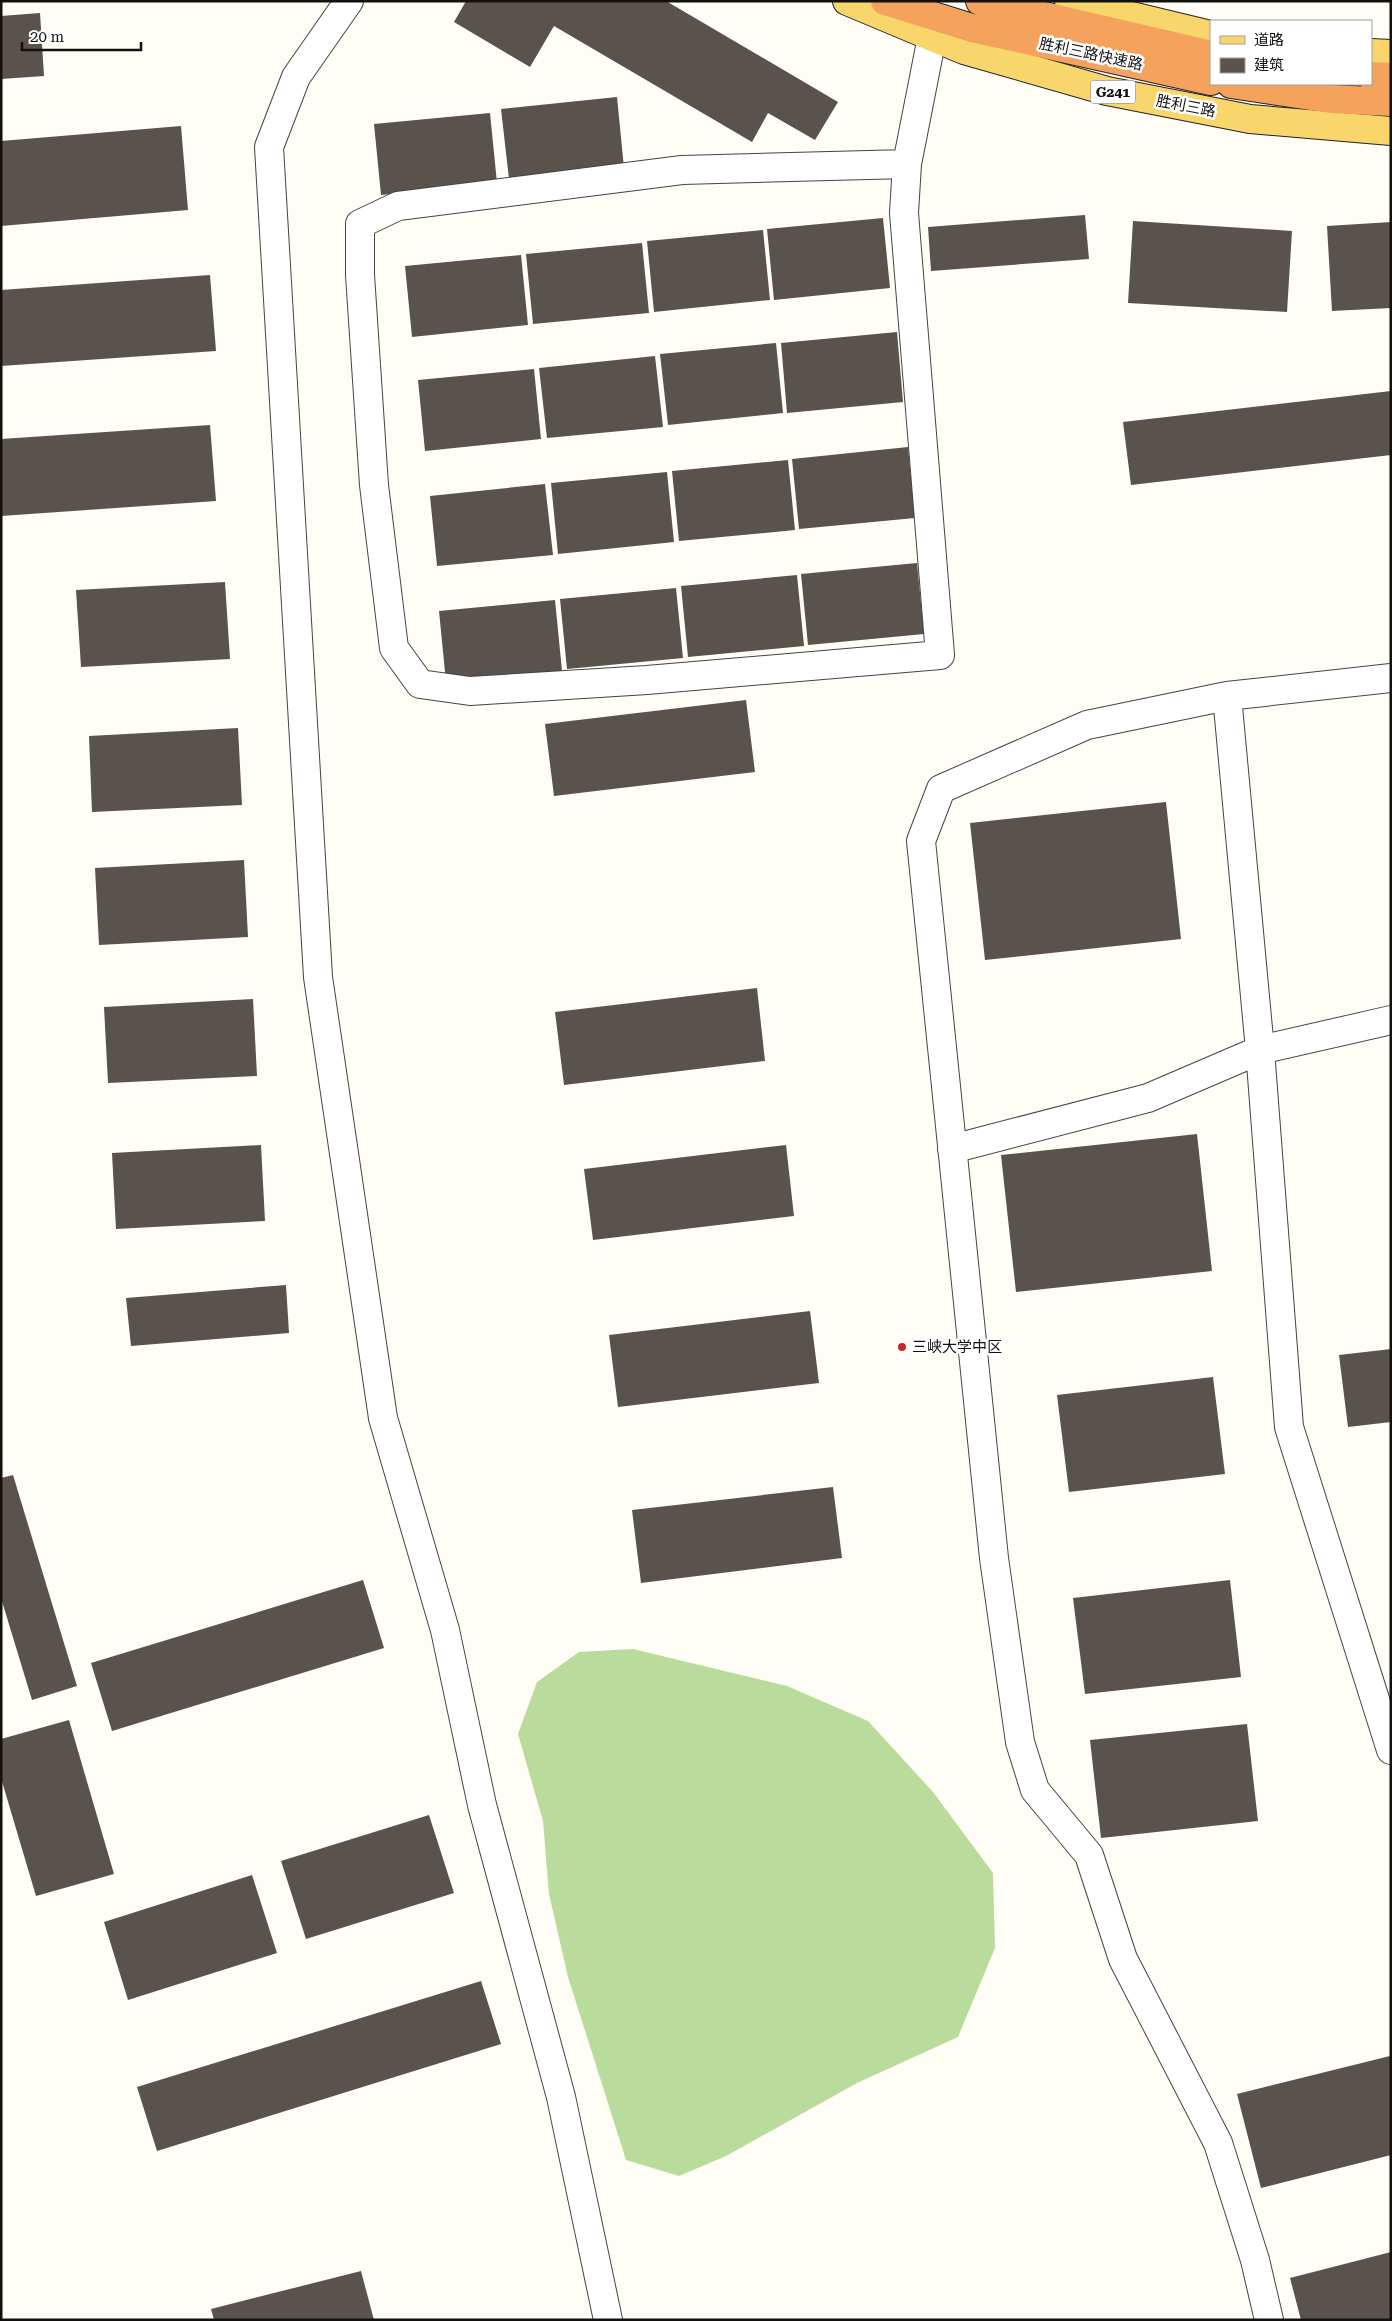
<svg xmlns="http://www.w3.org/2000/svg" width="1392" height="2321" viewBox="0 0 1392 2321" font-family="'Roboto Serif','Noto Sans SC',serif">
<rect width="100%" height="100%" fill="#fffdf5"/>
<path fill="#b9dc9c" d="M633 1649 787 1686 868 1721 933 1792 993 1873 995 1948 958 2037 857 2083 726 2156 679 2176 626 2160 568 1977 549 1894 543 1821 518 1734 537 1682 579 1652Z"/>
<path fill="#5a524d" d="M466 1H666L838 102 815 140 768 113 752 142 554 26 530 67 454 22Z
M40 13 44 76 1 79V16Z
M617 97 624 168 509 179 501 109Z
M490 113 497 183 381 195 374 124Z
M181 126 188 210 1 226V141Z
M1085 215 1089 259 931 271 928 227Z
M883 218 890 288 774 300 767 229Z
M1133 221 1292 231 1287 312 1128 303Z
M1391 222V308L1332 311 1327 226Z
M763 230 770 300 654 312 647 241Z
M642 243 649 313 533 324 526 254Z
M521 255 528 325 412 337 405 266Z
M210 275 216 351 1 366V290Z
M897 332 903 402 787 413 781 343Z
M776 343 783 413 668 425 660 354Z
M655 356 663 427 547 438 539 368Z
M534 369 541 439 425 451 418 380Z
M1391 391V455L1131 485 1123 422Z
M210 425 216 501 1 516V439Z
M908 447 915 518 799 529 792 459Z
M788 460 795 530 679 541 672 471Z
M667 472 674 542 558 554 551 483Z
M545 484 553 555 437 566 430 496Z
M917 563 924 634 808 645 801 574Z
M797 575 804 646 688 657 681 586Z
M225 582 230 659 81 667 76 590Z
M676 588 683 658 567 669 560 599Z
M555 600 562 671 446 682 439 611Z
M746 700 755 772 554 796 545 724Z
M238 728 242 805 92 812 89 736Z
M1166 802 1181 939 985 960 970 823Z
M244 860 248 937 99 945 95 868Z
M757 988 765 1061 564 1085 555 1012Z
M253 999 257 1076 108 1083 104 1007Z
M1197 1134 1212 1271 1016 1292 1001 1155Z
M261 1145 265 1221 116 1229 112 1153Z
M786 1145 794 1216 593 1240 584 1169Z
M286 1285 289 1333 131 1346 126 1298Z
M810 1311 819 1383 618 1407 609 1335Z
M1391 1349V1422L1348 1427 1339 1355Z
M1213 1377 1225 1474 1069 1492 1057 1395Z
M13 1475 77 1686 32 1700 1 1598V1478Z
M833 1487 842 1558 641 1583 632 1510Z
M363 1580 384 1648 112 1731 91 1663Z
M1230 1580 1241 1677 1085 1694 1073 1598Z
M69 1720 114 1874 36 1896 1 1778V1739Z
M1247 1724 1258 1821 1101 1838 1090 1740Z
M429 1815 454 1893 306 1939 281 1861Z
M252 1875 277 1953 128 2000 104 1922Z
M481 1981 501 2044 157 2151 137 2087Z
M1390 2056 1391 2155 1261 2188 1237 2094Z
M1391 2252V2320H1301L1290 2278Z
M361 2271 374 2320H214L211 2309Z"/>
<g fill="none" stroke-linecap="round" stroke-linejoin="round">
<defs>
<path id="minor" d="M349 1 296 77 269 147 318 977 383 1418 445 1630 482 1805 561 2097 608 2320
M907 164 682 170 398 206 360 224V275L374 485 394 648 420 684 470 691 647 680 940 655 904 213 907 164 932 37
M1227 696 1260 1050 1289 1427 1391 1750
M952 1149 1148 1098 1260 1050 1391 1020
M1269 2320 1255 2260 1218 2143 1123 1959 1089 1855 1035 1790 1020 1742 994 1558 921 841 941 789 1087 725 1227 696 1391 678"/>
<path id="major" d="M847 1 964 50 1107 91 1250 119 1391 131
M1069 1 1211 35
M1371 53 1391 54"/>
<path id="highway" d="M885 1 972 28 1211 81
M980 1 1211 55
M1371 76 1391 77
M1231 84 1331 99 1391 102"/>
</defs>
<use href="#minor" stroke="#444" stroke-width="30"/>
<use href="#major" stroke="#222" stroke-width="30"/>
<use href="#highway" stroke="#222" stroke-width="30"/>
<use href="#minor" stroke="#fff" stroke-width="28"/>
<use href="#major" stroke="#f9d66b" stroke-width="28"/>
<use href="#highway" stroke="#f5a25d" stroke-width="28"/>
</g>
<circle fill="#c4262e" stroke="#fff" stroke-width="2" cx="902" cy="1347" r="5"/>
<g text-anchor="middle" stroke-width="5" stroke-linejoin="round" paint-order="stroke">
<rect fill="#fff" stroke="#585858" stroke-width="1" x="1090.5" y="80.5" width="45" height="23" rx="4"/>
<g font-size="14" font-weight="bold" fill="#111">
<text x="1113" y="97">G241</text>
</g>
<g font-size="15" fill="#111" stroke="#fff">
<text transform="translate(1091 54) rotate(12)" y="5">胜利三路快速路</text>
<text transform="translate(1186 106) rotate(11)" y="5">胜利三路</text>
</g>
<g font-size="15" fill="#111" stroke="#fff" text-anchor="start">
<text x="912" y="1352">三峡大学中区</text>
</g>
</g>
<rect width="1392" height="2321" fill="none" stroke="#111111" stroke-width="5"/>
<rect x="1210" y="20" width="162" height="65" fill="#ffffff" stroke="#a0a0a0"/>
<rect x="1220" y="36" width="25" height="8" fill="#f9d66b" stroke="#a0a0a0"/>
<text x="1254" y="45" font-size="15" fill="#111111">道路</text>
<rect x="1220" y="58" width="25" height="15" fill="#5a524d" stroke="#a0a0a0"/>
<text x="1254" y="70" font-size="15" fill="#111111">建筑</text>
<path d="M22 42v8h119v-8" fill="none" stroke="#111111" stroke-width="2.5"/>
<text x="30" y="42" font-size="15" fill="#111111" stroke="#ffffff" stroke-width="4" paint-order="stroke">20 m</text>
</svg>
